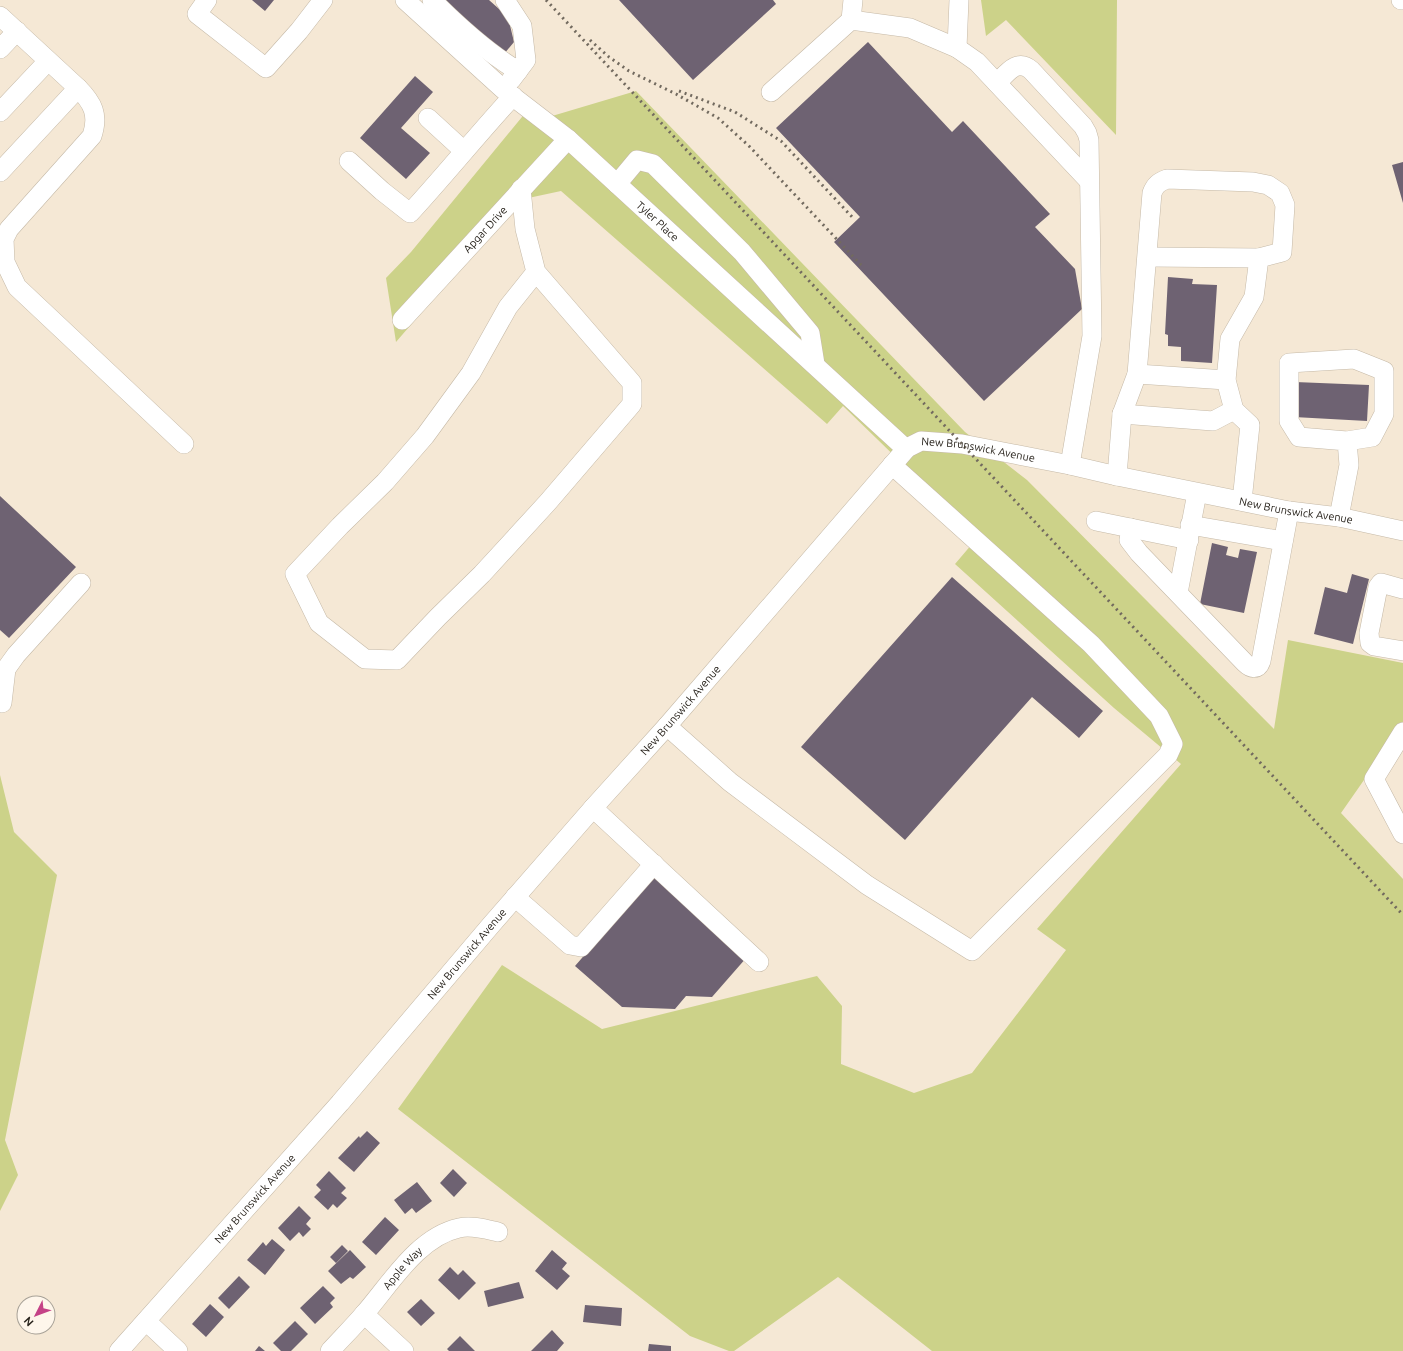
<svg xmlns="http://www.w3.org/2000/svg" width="1403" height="1351" viewBox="0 0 1403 1351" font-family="Ubuntu,sans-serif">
<rect width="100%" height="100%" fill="#f5e8d5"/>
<path fill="#ccd289" d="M981 0H1117L1116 135 1006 20 986 36Z
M636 91 965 432 1027 480 1274 729 1288 640 1403 663V724L1341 813 1403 879V1351H932L838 1277 734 1351H729L690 1336 398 1109 502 965 602 1029 817 976 842 1006 841 1064 914 1093 972 1073 1066 950 1037 929 1181 764 1114 708 955 564 978 537 843 406 827 424 561 191 519 200 396 342 386 278 411 252 531 106 542 119Z
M0 775 14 832 57 875 5 1140 18 1175 0 1211Z"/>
<path fill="#6e6272" d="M252 0H274L265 11Z
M443 0H489L508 17 514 42 504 54Z
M619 0H773L776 4 693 80Z
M868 42 952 132 963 121 1050 214 1035 227 1075 269 1082 309 984 401 834 242 860 217 776 128Z
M415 76 433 92 401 128 430 153 406 179 360 138Z
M1403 162V203L1392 165Z
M1168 277 1193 279 1192 284 1217 285 1212 363 1181 361V347L1168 346V335L1165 334Z
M1295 382 1369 385 1367 421 1294 417Z
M0 496 76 567 9 638 0 630Z
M1212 543 1228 547 1226 555 1238 558 1240 549 1257 552 1244 613 1200 604Z
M1352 574 1369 579 1353 644 1314 634 1325 587 1347 593Z
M952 577 1103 711 1079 738 1032 697 905 840 801 747Z
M655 874 747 957 712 997 686 996 675 1009 622 1007 575 966Z
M367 1131 380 1143 354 1172 338 1158 359 1136 360 1138Z
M453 1169 467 1183 454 1197 440 1183Z
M329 1171 346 1188 341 1193 347 1198 337 1208 333 1204 328 1210 314 1197 321 1190 316 1185Z
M417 1182 432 1201 416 1213 412 1208 405 1214 394 1200Z
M299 1206 311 1218 306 1224 311 1229 303 1237 299 1232 290 1241 278 1228Z
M385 1217 399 1230 376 1255 362 1242Z
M272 1239 285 1250 265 1275 247 1260 263 1242 266 1246Z
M342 1245 348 1251 336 1263 330 1257Z
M350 1250 366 1267 353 1279 350 1277 341 1284 328 1271Z
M552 1250 567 1263 562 1269 570 1276 557 1290 535 1271Z
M450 1267 458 1275 463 1270 476 1283 459 1300 438 1280Z
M239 1276 250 1287 229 1309 218 1298Z
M519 1282 524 1298 488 1307 484 1291Z
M323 1286 335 1298 330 1303 333 1307 315 1324 300 1308Z
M421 1299 435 1313 421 1326 407 1312Z
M210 1304 224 1317 206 1337 192 1324Z
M585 1305 622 1308 621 1326 583 1322Z
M295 1321 308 1334 291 1351H281L273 1343Z
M552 1330 564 1343 557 1351H531Z
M460 1336 475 1351H449L447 1349Z
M649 1344 671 1346V1351H648Z
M259 1346 265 1351H255Z"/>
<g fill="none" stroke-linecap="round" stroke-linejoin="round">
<defs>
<g id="minor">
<path d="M207 0 197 14 266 68 299 31 323 0"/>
<path id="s1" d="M405 0 503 89 568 139 906 449"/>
<path d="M432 0C458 26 486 52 518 71"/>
<path d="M505 0 522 26 526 60 511 80"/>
<path d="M1401 0H1403"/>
<path d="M0 16 78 88 0 172"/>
<path d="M851 20 853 0"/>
<path d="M957 48 959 0"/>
<path d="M0 49 17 31"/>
<path d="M997 83C1007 73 1017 58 1031 70L1083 126 1087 133 1089 140 1092 336 1070 465"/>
<path d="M78 88C93 103 99 115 92 136L9 229 4 239 5 262 17 287 184 444"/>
<path d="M771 92 851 20 910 28 957 48 977 62 1089 181"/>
<path d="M0 112 48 61"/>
<path d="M428 118 464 151"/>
<path d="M349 161 382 191 410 213C445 175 478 134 513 96"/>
<path d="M617 184 637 160 653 164 742 252 810 333 815 364"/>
<path d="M521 189 525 229 536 272 508 307 471 373 425 436 385 482 340 526 295 574 319 623 365 659 397 660 438 617 482 574 548 502 632 404V383L536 272"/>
<path d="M1148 257 1259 258"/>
<path id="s2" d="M402 320 568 139"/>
<path d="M1137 374 1226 380"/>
<path d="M1122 414 1213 421 1234 410"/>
<path d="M1117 476 1122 414 1137 374 1152 193C1155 185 1159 182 1167 179L1253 182 1268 185 1280 193 1285 205 1282 252 1259 258 1254 297 1230 339 1226 380 1234 410 1250 425 1242 501"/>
<path d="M1339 517 1349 465 1347 441 1299 437 1289 421V363L1354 359 1384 371V414L1372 437 1347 441"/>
<path d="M1096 521 1189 540"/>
<path d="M1190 525 1283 541"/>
<path d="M1131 528 1129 540 1139 553 1245 663C1251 669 1258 670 1261 661L1289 511"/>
<path d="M1403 589 1381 583 1378 587 1369 633 1370 643 1374 646 1403 651"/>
<path d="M1178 593 1197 493"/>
<path d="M2 703 6 669 16 655 81 583"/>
<path d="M667 726 730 782 867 885 972 951 1168 755 1173 744 1159 716 1091 644 892 465"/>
<path d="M1403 732 1374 779 1403 834"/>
<path d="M593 808 759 962"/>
<path d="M515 897 570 945 581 947 654 864"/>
<path d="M364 1314 404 1351"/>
<path d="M146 1321 178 1351"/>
<path id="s3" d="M119 1351 340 1103 491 925 593 808 667 726 907 448 921 441 962 444 1070 465 1117 476 1289 511 1339 517 1403 531"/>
<path id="s4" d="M330 1351C342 1338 354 1326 365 1313 391 1283 418 1237 459 1228 471 1225 485 1229 498 1232"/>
</g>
</defs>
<use href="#minor" stroke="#c5b9a7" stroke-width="20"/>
<use href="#minor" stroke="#fff" stroke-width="19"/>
<path stroke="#726a5f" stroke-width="3" stroke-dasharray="2 4" stroke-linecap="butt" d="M546 0 1403 915
M590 40 609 57 629 71 676 94 718 118 749 146 862 266
M679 91 735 112 781 141 854 219"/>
</g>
<g text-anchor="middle" stroke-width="4" stroke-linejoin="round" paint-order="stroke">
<g font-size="11" fill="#28231c" stroke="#fef6eb">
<text dy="4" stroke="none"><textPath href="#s1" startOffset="336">Tyler Place</textPath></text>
<text dy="4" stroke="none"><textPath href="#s2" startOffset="123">Apgar Drive</textPath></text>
<text dy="4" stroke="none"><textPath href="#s3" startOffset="1272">New Brunswick Avenue</textPath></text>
<text dy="4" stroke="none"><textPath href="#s3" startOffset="1596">New Brunswick Avenue</textPath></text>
<text dy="4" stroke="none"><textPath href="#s3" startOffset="852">New Brunswick Avenue</textPath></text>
<text dy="4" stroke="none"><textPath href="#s3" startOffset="528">New Brunswick Avenue</textPath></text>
<text dy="4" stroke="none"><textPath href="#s3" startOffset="204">New Brunswick Avenue</textPath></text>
<text dy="4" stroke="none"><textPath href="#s4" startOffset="110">Apple Way</textPath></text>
</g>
</g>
<g transform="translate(36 1315) rotate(228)"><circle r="19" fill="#fef6eb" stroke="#a8a298"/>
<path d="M0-3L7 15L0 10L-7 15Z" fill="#c54287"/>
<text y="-6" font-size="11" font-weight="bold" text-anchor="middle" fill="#28231c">N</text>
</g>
</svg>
